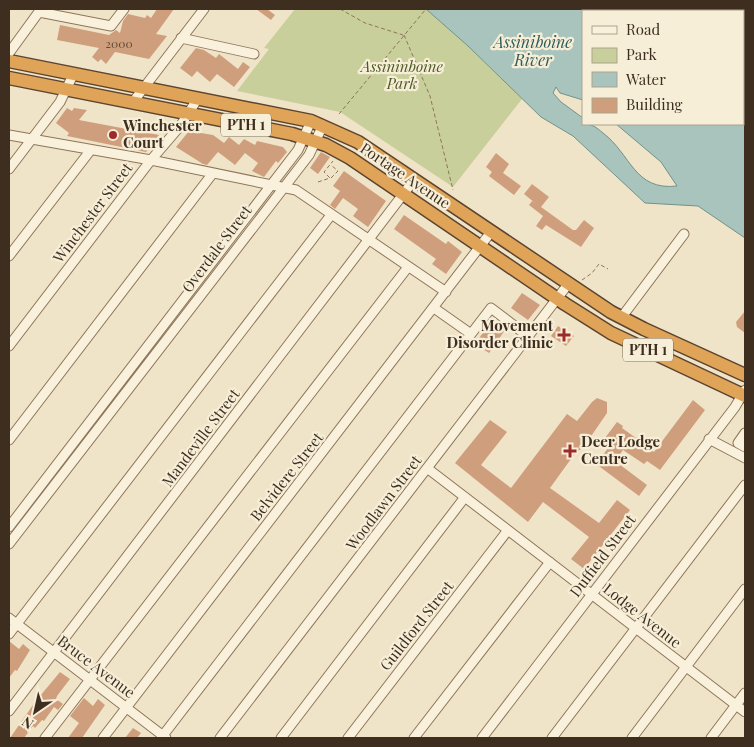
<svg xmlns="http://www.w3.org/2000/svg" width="754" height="747" viewBox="0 0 754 747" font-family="'Playfair Display',serif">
<rect width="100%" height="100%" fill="#f0e4c8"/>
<path fill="#c9cf9b" d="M295 9H426L468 46 522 99 453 187 340 112 237 91 269 49 264 48Z
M656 9H745V92L743 90V11H659Z"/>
<path fill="#a9c4bc" stroke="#6f938a" d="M426 9H656L659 11H583V100L560 93 556 87 553 93 561 102 583 118V124C592 124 596 127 603 133 631 154 634 191 677 186L661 162 616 124H743V90L745 92V238L698 206 645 203 573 136 541 117 468 46Z"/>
<path fill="#cf9f7d" d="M157 9H174L156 34 167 36 149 59 115 52 106 64 101 59 98 62 92 57 99 48 57 40 60 25 109 35 116 30 120 33 123 21 128 14 145 18 147 15 151 18Z
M256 9H267L275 15 271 20Z
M196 48 204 50 216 58 219 54 238 69 243 62 250 67 234 87 217 74 210 82 197 71 192 77 180 68Z
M67 108 72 111 74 108 87 110 79 120 159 135 146 152 67 136 69 133 56 123Z
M189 131 213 135 224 143 229 137 239 145 244 139 255 145 257 141 283 147 287 152 278 163 276 161 264 177 252 171 258 163 245 153 235 165 218 152 207 165 203 164 176 147Z
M321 152 330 157 318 174 310 168Z
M496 153 509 164 503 173 521 186 514 195 489 176 492 172 486 167Z
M344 171 386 201 368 227 353 216 358 209 343 198 335 209 330 205 340 191 333 186Z
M532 184 549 197 541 207 573 230H576L584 220 594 228 581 247 546 225 542 230 536 226 543 216 529 205 532 201 535 203 524 194Z
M404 215 446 244 448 241 462 252 446 274 432 264 436 259 394 229Z
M522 293 540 305 528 320 511 308Z
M745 311V333L737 327 736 322Z
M492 320 505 330 489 353 475 344Z
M558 326 574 336 566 346 551 336Z
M597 398 607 402V413L583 448 576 452 550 488 599 523 617 500 630 510 584 569 571 559 589 537 543 502 528 522 455 463 490 420 507 432 481 465 511 488 567 414 577 421 592 402Z
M693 400 705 410 660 470 647 461 644 464 623 450 615 461 647 485 639 496 596 464 612 443 605 438 617 422 623 426 622 428 636 438 637 437 654 452Z
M9 641 19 649 23 644 30 650 17 671 15 670 9 678Z
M60 672 70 679 57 696 56 699 63 704 58 710 54 707 44 721 42 720 35 728 33 726 24 738H10L35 702Z
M84 698 93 706 98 699 105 705 82 738H68L79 723 70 716Z
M133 728 141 733 137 738H125Z"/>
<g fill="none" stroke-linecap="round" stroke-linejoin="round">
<defs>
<path id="minor" d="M39 12 111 26 124 9
M181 38 254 54
M9 53 41 9
M133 102 204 9
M9 135 151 160 296 190 446 292
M9 169 60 102 74 73
M9 256 90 151
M434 308 471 334
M621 318 684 234
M9 346 151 160 181 125 198 98
M745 433 738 443 745 447
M709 439 745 458
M9 440 213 173
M427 468 745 712
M9 527 298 150 311 121
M9 544 309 155 323 125
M9 618 166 738
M9 634 331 215
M9 711 414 180
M45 738 408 267
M103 738 491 232
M161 738 491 308 529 337
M220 738 569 283
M281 738 465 497
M348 738 508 530
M414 738 550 562
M482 738 735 407 745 390
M552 738 745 485
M632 738 745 589
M711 738 745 693"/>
<path id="highway" d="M9 61 311 121 358 142 611 312 644 329 745 375
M9 78 292 134 326 145 350 158 565 304 611 333 745 396"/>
</defs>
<use href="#minor" stroke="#8d765c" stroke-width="11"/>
<use href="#highway" stroke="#5b4430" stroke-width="15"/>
<path stroke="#8d765c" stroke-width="1" stroke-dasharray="4 2.5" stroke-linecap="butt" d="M340 9 365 23 403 35
M666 9 671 11
M698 9 699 11
M706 11 708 9
M730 11 731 9
M743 15 745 14
M743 20 745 19
M743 31 745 33
M404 35 430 96 453 190
M743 35 745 37
M743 49 745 52
M743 66 745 68
M743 78 745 80
M339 114 426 9
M331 178 338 171 331 165
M318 182 330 178 324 172 333 161
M582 280 592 273 599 264 608 269"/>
<use href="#minor" stroke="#faf1dc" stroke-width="9"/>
<use href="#highway" stroke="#e0a458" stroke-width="12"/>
</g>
<g fill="#9e2a2b" stroke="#f7eed8" stroke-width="2">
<circle cx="113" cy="135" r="5"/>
<path d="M561.5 327.5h5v5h5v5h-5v5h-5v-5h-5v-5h5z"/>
<path d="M567.5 443.5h5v5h5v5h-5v5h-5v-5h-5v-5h5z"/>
</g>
<g text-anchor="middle" stroke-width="4.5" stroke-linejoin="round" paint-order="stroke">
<g font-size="12" fill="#624a37">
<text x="119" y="48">2000</text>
</g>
<g fill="#f7eed8" stroke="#756857" stroke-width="1">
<rect x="221" y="113.5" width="50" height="23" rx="4"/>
<rect x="623" y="338.5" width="50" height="23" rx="4"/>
</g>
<g font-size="14" font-weight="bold" fill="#3d2e20">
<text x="246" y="130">PTH 1</text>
<text x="648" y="355">PTH 1</text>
</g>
<g font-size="15" font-style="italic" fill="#4d5a26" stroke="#f7eed8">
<text x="402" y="72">Assininboine<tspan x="402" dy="17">Park</tspan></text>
</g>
<g font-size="15" font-weight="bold" fill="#3d2e20" stroke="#f7eed8" text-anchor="start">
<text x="123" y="131">Winchester<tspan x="123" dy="17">Court</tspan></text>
<text x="553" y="331" text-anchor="end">Movement<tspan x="553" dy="17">Disorder Clinic</tspan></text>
<text x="581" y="447">Deer Lodge<tspan x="581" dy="17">Centre</tspan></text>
</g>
<g font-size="15" fill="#3d2e20" stroke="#f7eed8">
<text transform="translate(405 176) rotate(34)" y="5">Portage Avenue</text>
<text transform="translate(93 213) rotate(-53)" y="5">Winchester Street</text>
<text transform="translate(217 249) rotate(-53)" y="5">Overdale Street</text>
<text transform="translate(201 438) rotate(-53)" y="5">Mandeville Street</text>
<text transform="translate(287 477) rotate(-52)" y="5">Belvidere Street</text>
<text transform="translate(384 503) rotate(-53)" y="5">Woodlawn Street</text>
<text transform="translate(603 556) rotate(-53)" y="5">Duffield Street</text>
<text transform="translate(642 616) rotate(38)" y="5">Lodge Avenue</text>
<text transform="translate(417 626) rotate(-52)" y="5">Guildford Street</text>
<text transform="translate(96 667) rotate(37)" y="5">Bruce Avenue</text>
</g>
<g font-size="16" font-style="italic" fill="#2f5d5a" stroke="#f7eed8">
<text x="533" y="48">Assiniboine<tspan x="533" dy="18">River</tspan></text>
</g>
</g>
<rect width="754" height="747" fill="none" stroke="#3d2e20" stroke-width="20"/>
<rect x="582" y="10" width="162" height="115" fill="#f7eed8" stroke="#ada18e"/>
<rect x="592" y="26" width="25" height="8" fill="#faf1dc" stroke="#ada18e"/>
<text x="626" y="35" font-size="15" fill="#3d2e20">Road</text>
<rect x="592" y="48" width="25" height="15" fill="#c9cf9b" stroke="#ada18e"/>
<text x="626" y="60" font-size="15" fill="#3d2e20">Park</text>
<rect x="592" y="72" width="25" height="15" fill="#a9c4bc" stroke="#ada18e"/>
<text x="626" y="85" font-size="15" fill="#3d2e20">Water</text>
<rect x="592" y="98" width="25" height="15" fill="#cf9f7d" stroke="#ada18e"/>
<text x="626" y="110" font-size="15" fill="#3d2e20">Building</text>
<g transform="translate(35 712) rotate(214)" stroke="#f7eed8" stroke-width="4" paint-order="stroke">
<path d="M0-4L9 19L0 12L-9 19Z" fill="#3d2e20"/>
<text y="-8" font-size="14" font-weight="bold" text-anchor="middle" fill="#3d2e20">N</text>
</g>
</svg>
